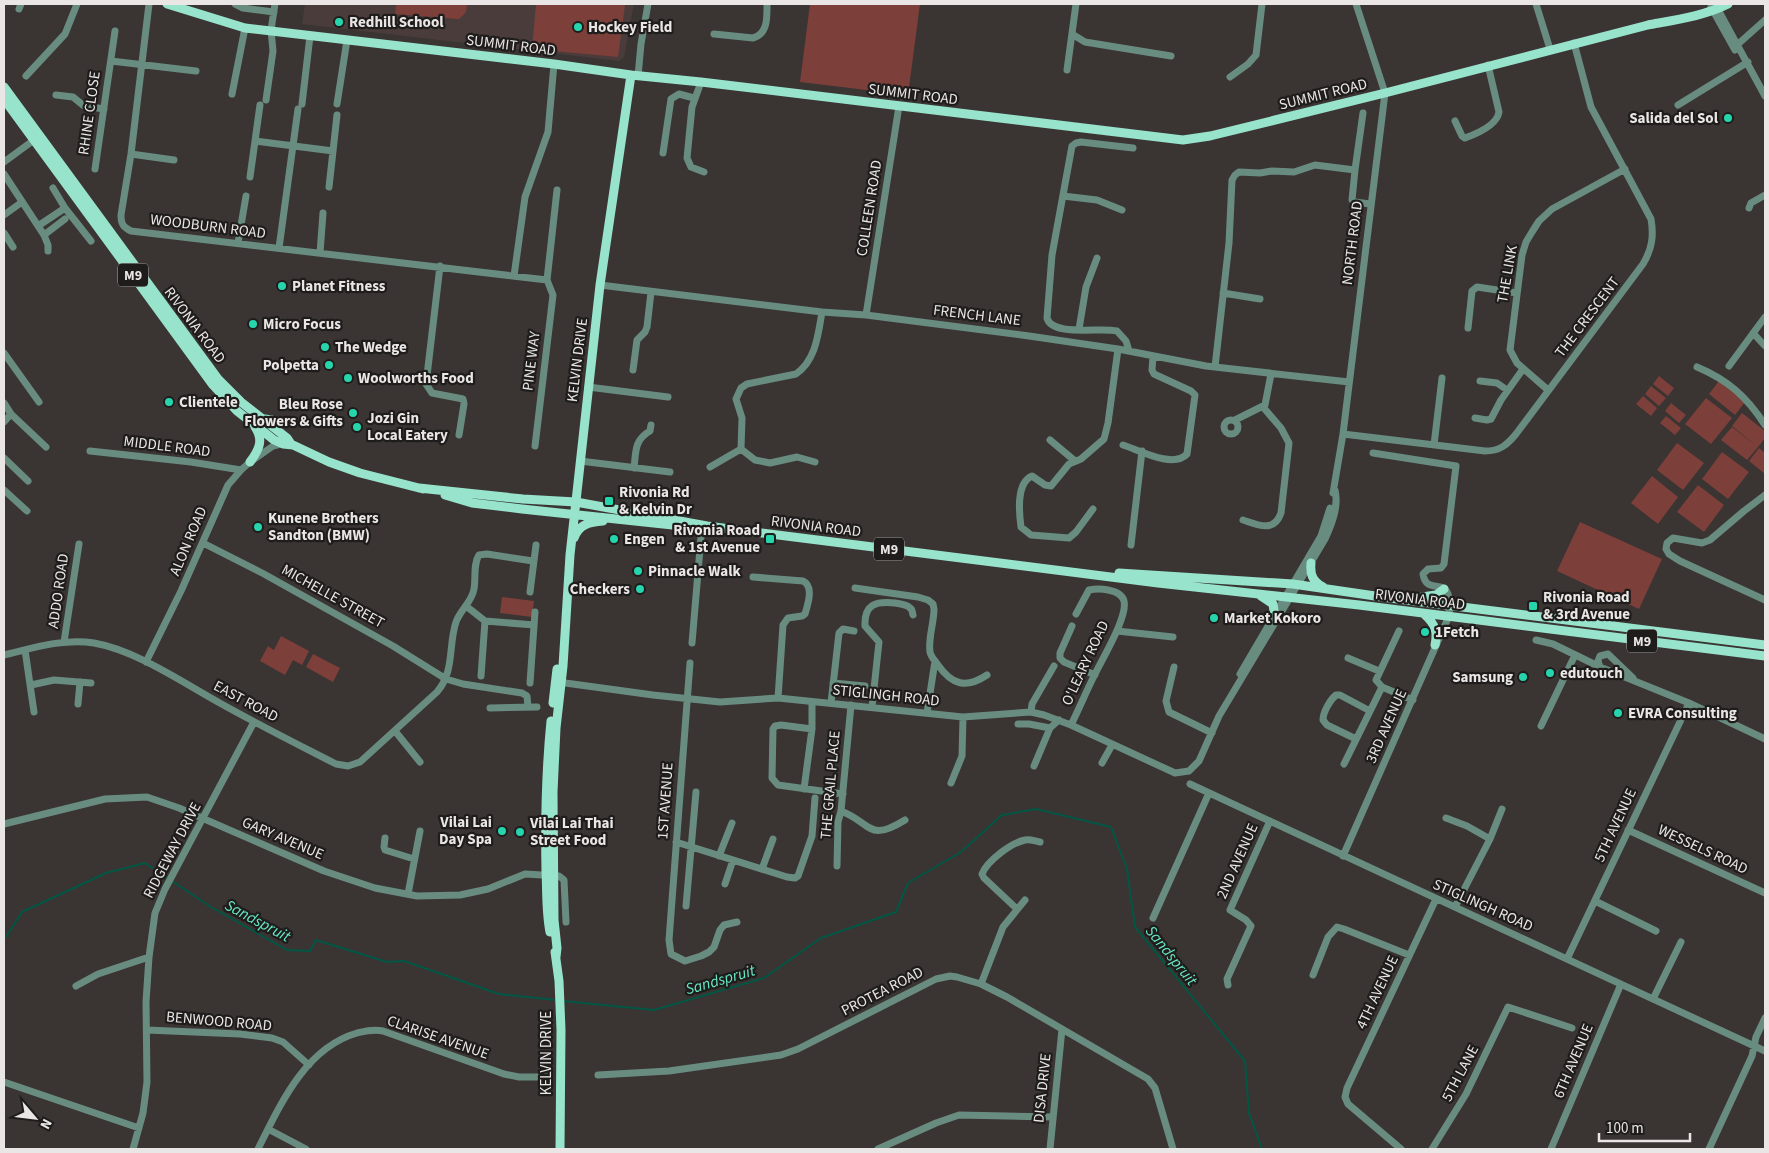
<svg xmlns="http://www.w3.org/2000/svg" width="1769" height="1153" viewBox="0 0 1769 1153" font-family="'Source Sans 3',sans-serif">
<rect width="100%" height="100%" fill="#3a3433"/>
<path fill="#4a3c3a" d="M305 4H634L624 57 619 61 302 24Z"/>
<path fill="#7d3f39" d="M396 4H467L466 12 459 19 395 14Z
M536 4 625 5 618 57 532 49Z
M810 4H920L908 95 800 82Z
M1659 376 1674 388 1668 396 1653 384Z
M1719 381 1745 402 1735 415 1709 394Z
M1651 386 1666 398 1659 406 1645 394Z
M1643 396 1657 408 1651 416 1636 404Z
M1706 398 1732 418 1711 444 1685 424Z
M1671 403 1686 415 1679 423 1665 411Z
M1742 413 1765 431V438L1758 447 1732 426Z
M1666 416 1681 428 1675 435 1660 423Z
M1732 427 1758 447 1747 460 1721 440Z
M1677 443 1704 463 1683 490 1657 470Z
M1759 448 1765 453V474L1749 461Z
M1722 452 1749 472 1728 499 1702 479Z
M1652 476 1678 497 1658 524 1631 503Z
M1698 485 1724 505 1704 532 1677 512Z
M1580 522 1662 559 1639 609 1557 571Z
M502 597 534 601 532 617 500 613Z
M281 636 309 651 302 665 293 660 285 675 260 661 268 646 274 650Z
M313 654 340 668 333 682 306 667Z"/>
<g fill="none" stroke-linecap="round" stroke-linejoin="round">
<path stroke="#025644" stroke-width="2" d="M4 940 22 912 106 873 145 863 211 907 287 950 310 951 316 940 387 962 404 961 499 994 556 1000
M563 1001 654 1010 764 978 821 938 896 912 908 883 961 852 1002 815 1036 809 1111 827 1127 869 1135 927 1245 1061 1249 1113 1262 1149"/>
<path stroke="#698c80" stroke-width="7" d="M149 4 131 154 121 215C121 224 123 227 131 231L547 280
M235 4 243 8 274 12
M1536 4 1550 49
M1715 4 1765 96
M1711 7 1735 50
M19 9 21 4
M714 34 753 38C768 34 767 17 767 4
M1072 34 1085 42 1171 56
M1737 45 1765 20
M111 61 196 71
M1067 70 1076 4
M26 76 65 34 77 4
M638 76 641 44 648 4
M1230 77 1248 64 1256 55 1262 4
M701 82 692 107 687 158 691 167 704 172
M232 94 245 28
M56 95 73 97 84 106 104 109
M266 100 273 51 271 30 275 4
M302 104 310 36
M337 104 347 40
M1678 105 1748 62
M1455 121 1462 136 1465 138C1476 134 1497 125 1499 112L1488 65
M255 141 333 151
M663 153 671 99 679 94 694 98
M131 154 174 160
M4 162 38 137
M95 169 115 31
M1355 170 1363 113
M4 174 44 235 48 245V251
M250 177 260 105
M329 187 337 115
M53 188 65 208
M1063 196 1097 200 1122 210
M1749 208 1751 203 1765 195
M4 215 22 202
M38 226 65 208 91 241
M4 233 13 247
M44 235 65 219
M238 243 246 196
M279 248 298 109
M320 253 323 213
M440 266 426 384 432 393 463 399 464 404 459 435
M514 276 525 197 548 132 554 64
M547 280 557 190
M600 285 822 312 866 315 1029 336 1118 349 1206 366 1349 382
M1223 293 1260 299
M866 315 899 106
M1468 328 1472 291 1477 287 1517 293
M1079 329 1086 287 1097 258
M1753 333 1765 346
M1129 351 1126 341 1117 331C1101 327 1052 337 1047 318L1052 255 1072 146 1076 143 1081 142 1133 148
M4 353 39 402
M1729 366 1765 317
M1215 367 1229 243 1232 180 1235 175 1239 172 1260 173 1272 171 1294 172 1315 165 1355 170 1352 200 1355 202 1370 204
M1697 367C1728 380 1747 397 1765 425
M633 370 637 340 645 332 647 327 651 292
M1480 381 1497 383 1507 390
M588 387 668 397
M1548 390 1517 363 1510 350 1522 255 1526 242 1532 232 1539 221 1552 209 1625 169
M4 403 11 414 46 447
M1475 418 1487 420 1491 419 1501 400 1523 369
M1224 427a7 7 0 1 1 14 0a7 7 0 1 1-14 0Z
M1235 420 1265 405 1271 374
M4 422 11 414
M1343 434 1485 451C1500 451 1507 445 1516 434L1643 264C1652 249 1654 236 1651 219L1591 107 1574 43
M1050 440 1075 461
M1123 445C1139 450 1173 469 1187 454L1195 395 1191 391 1154 374 1152 370 1153 356
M1434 445 1442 378
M535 446 553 295 547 280
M90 451 191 462 241 470
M4 458 28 481
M580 461 670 472
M815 462 797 457 770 463 755 460 741 449 742 418 736 399 741 388 747 384 796 374C816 360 818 335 822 312
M710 467 741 449
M634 468C636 452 634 440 650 431L651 425
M4 490 27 511
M1333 493 1343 434 1385 93 1356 4
M1765 495 1744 511 1710 540 1702 543 1673 538 1667 543 1666 549 1669 554 1680 561 1765 600
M1093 509 1076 532 1069 538 1031 535 1021 527C1019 512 1016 483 1032 476L1045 485 1051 486 1069 464 1081 459 1104 439 1108 423 1118 349
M1243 520C1258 525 1274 533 1281 513L1289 443 1281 428 1263 407
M203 543 264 574 393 646 446 679 463 684 522 693 527 696 528 707
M1131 545 1142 451
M753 577 803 581C814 586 808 604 805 614L802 616 788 618 783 625 778 698
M855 588 918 597 928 600 933 604 934 609C934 623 928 638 930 652 931 657 935 661 938 665 952 685 966 689 987 675
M530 592 536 545
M466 606 485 621 534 625
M1072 626 1060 653V658L1064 662 1095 675
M1117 631 1173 637
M1399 631 1376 680 1382 687 1413 700
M1536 640 1553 644 1600 667 1689 703 1765 739
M64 642 79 544
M692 643 702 525
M25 650 34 712
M4 655C33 648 64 638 94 643 135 650 182 682 218 702 257 724 297 744 336 764L348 766 360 762 437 692C455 671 448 646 456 622 460 610 472 602 474 589 476 578 473 564 479 555L487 554 533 561
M1348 658 1379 671
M146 662 181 591 228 485 241 470 250 462 273 446 284 443
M690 663 669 940 671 954 685 961 701 956 709 952 714 947 720 930 724 925 737 922
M1174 667 1166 701 1169 712 1212 733
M1600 667 1598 661 1600 656 1608 654 1633 678
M1240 674 1321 536 1330 508
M481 676 485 621
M558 682 653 695 720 702 778 698 963 717 1031 712 1044 715 1071 725 1175 773 1189 771 1199 761 1219 716 1325 539C1332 524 1339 506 1335 490
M530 683 535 612
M833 683 865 686
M31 685 54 680 91 683
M831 703 839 633 843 629 854 631
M78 704 80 682
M872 707 879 642 865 626C864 604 876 601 895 603 900 604 906 604 910 608 913 610 912 612 913 615
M490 708 537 707
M1031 712 1032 704 1054 666
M927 713 935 661
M1018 724H1029L1050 728
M1071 725C1079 709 1086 692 1094 676 1102 659 1128 617 1124 601 1121 589 1099 588 1089 590L1076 614
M1541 726 1575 655
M812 729 781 725 775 726 773 729 772 778 778 785 843 794
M395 731 420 762
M1356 739 1327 725 1323 720C1323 712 1330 700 1336 695H1340L1370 711
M1102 763 1112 745
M1344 764 1382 687
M1034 766 1050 728 1059 720
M951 783 962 756 963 717
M1190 784 1765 1051
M804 789 812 729V702
M841 811C872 823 868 843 905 820
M1446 818 1467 826 1490 839
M4 824 105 799 147 797 179 808 324 871 375 888 417 896 460 895 488 889 525 874 559 876 564 880 566 922
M1628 830 1765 893
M385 838 384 847 385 850 414 859
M676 842 787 877 795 878 798 876 812 836 815 798
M719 856 732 823
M1343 856 1449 616C1449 609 1451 598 1447 592 1441 581 1426 593 1423 574L1428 569 1441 568 1444 564 1456 466 1373 453
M837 866 838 822 841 811 851 705
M762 869 773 839
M725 884 733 860
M408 894 420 831
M1595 901 1656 931
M686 906 696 792
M1455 907 1490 839 1502 809
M1017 909 984 878 982 874C987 861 1011 843 1025 840 1029 839 1035 841 1040 842
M1153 918 1209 793
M1567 959 1689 703
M1313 975 1328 937 1337 927 1344 929 1409 955
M981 984 1003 927 1025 900
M1228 985 1227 979 1251 926 1246 920 1230 910 1270 821
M76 986 98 974 149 957
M1653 999 1681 942
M147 1030 240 1034 272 1038 283 1042 309 1065
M598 1075 669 1071 781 1055 798 1049 936 979 950 976 957 977 981 984 1007 997 1148 1079 1155 1088 1173 1149
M4 1082 139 1128
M268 1129 306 1149
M133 1149 143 1113 147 1082 146 1002 149 957 155 913 165 889 254 722
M258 1149C280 1105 305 1048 357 1033 366 1031 374 1029 383 1031L504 1074 519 1077H547
M878 1149 936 1123 959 1115 1052 1117
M1050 1149 1062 1029
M1401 1149 1348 1104 1345 1097 1347 1088 1436 899
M1432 1149 1466 1094 1508 1007 1572 1028
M1551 1149 1621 984
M1709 1149 1752 1056 1756 1037 1765 1018"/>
<path stroke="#97e3cb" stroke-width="9" d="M167 4 245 28 554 64 631 75 701 82 1183 140 1210 136 1385 93 1648 25C1675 20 1704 16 1728 4
M4 87 218 379 241 402 287 438 291 444
M4 99 213 385 237 411 274 440 283 444 293 445 329 462 360 473 423 489
M265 419 282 422
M250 462C259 450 264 440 255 427
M419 488 523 499 576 502 707 526 1158 583 1359 605 1765 656
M445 495 472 503 522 509 682 526
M574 538C579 524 590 522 603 521
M1311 563C1310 574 1312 581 1323 587
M1119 573 1293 584 1382 597 1765 645
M1261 596 1273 604 1274 611 1272 619
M1422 597 1436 595 1444 589
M1424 614C1435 624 1438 631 1435 645
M553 703 557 669
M550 932C546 912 547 892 546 871 545 821 546 771 551 721
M555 952 559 981 561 1030 560 1149
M556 957 557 948 554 920 553 792 556 728 563 666 570 555 600 285 631 75"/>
</g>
<g fill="#27d5ad" stroke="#1f1c1c" stroke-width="2">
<circle cx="339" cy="22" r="5"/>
<circle cx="578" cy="27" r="5"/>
<circle cx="1728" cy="118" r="5"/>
<circle cx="282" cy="286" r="5"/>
<circle cx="253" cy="324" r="5"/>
<circle cx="325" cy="347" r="5"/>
<circle cx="329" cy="365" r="5"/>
<circle cx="348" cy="378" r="5"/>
<circle cx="169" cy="402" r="5"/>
<circle cx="353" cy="413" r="5"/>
<circle cx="357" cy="427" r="5"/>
<rect x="604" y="496" width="10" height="10" rx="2.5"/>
<circle cx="258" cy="527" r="5"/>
<circle cx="614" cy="539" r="5"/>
<rect x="765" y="534" width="10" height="10" rx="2.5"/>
<circle cx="638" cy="571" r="5"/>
<circle cx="640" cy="589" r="5"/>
<rect x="1528" y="601" width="10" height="10" rx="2.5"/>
<circle cx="1214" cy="618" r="5"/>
<circle cx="1425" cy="632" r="5"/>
<circle cx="1550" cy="673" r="5"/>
<circle cx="1523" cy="677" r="5"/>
<circle cx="1618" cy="713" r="5"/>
<circle cx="502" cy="831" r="5"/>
<circle cx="520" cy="832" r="5"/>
</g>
<g text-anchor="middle" stroke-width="4.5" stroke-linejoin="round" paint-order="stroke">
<g fill="#1f1c1c" stroke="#ada9a9" stroke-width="1">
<rect x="118" y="263.5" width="30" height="23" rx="4"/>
<rect x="874" y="537.5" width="30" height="23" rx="4"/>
<rect x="1627" y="629.5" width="30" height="23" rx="4"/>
</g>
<g font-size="14" font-weight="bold" fill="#eae6e6">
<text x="133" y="280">M9</text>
<text x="889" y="554">M9</text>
<text x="1642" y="646">M9</text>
</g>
<g font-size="15" font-weight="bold" fill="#eae6e6" stroke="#1f1c1c" text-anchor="start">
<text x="349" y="27">Redhill School</text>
<text x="588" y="32">Hockey Field</text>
<text x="1718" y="123" text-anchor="end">Salida del Sol</text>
<text x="292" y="291">Planet Fitness</text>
<text x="263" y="329">Micro Focus</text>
<text x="335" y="352">The Wedge</text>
<text x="319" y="370" text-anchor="end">Polpetta</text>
<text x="358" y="383">Woolworths Food</text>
<text x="179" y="407">Clientele</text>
<text x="343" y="409" text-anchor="end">Bleu Rose<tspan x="343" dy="17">Flowers &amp; Gifts</tspan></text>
<text x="367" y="423">Jozi Gin<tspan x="367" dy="17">Local Eatery</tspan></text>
<text x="619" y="497">Rivonia Rd<tspan x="619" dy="17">&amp; Kelvin Dr</tspan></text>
<text x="268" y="523">Kunene Brothers<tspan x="268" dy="17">Sandton (BMW)</tspan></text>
<text x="760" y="535" text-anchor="end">Rivonia Road<tspan x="760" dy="17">&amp; 1st Avenue</tspan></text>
<text x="624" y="544">Engen</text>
<text x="648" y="576">Pinnacle Walk</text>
<text x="630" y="594" text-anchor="end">Checkers</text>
<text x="1543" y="602">Rivonia Road<tspan x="1543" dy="17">&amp; 3rd Avenue</tspan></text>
<text x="1224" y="623">Market Kokoro</text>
<text x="1435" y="637">1Fetch</text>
<text x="1560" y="678">edutouch</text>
<text x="1513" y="682" text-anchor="end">Samsung</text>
<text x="1628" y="718">EVRA Consulting</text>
<text x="492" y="827" text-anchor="end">Vilai Lai<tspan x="492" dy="17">Day Spa</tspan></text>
<text x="530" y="828">Vilai Lai Thai<tspan x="530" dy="17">Street Food</tspan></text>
</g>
<g font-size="15" fill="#eae6e6" stroke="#1f1c1c">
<text transform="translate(511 45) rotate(7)" y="5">SUMMIT ROAD</text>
<text transform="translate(913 94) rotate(7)" y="5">SUMMIT ROAD</text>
<text transform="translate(1323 94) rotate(-14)" y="5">SUMMIT ROAD</text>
<text transform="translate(89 113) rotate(-82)" y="5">RHINE CLOSE</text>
<text transform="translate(869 208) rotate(-81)" y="5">COLLEEN ROAD</text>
<text transform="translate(208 226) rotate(7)" y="5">WOODBURN ROAD</text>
<text transform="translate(1352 243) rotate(-83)" y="5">NORTH ROAD</text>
<text transform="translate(1507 274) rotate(-80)" y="5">THE LINK</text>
<text transform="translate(977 315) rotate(7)" y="5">FRENCH LANE</text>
<text transform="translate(1587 317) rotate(-53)" y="5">THE CRESCENT</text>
<text transform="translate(195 325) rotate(53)" y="5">RIVONIA ROAD</text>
<text transform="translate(577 360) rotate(-83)" y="5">KELVIN DRIVE</text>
<text transform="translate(531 361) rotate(-83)" y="5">PINE WAY</text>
<text transform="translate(167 446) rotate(7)" y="5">MIDDLE ROAD</text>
<text transform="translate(816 526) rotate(7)" y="5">RIVONIA ROAD</text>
<text transform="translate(188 541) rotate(-67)" y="5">ALON ROAD</text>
<text transform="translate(58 591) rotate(-82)" y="5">ADDO ROAD</text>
<text transform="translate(333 596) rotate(29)" y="5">MICHELLE STREET</text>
<text transform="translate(1420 599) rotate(7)" y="5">RIVONIA ROAD</text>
<text transform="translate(1085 663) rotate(-65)" y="5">O'LEARY ROAD</text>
<text transform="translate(886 695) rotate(6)" y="5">STIGLINGH ROAD</text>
<text transform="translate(246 701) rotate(28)" y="5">EAST ROAD</text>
<text transform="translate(1386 726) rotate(-66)" y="5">3RD AVENUE</text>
<text transform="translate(830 785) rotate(-85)" y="5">THE GRAIL PLACE</text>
<text transform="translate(665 801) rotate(-86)" y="5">1ST AVENUE</text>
<text transform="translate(1615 825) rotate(-65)" y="5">5TH AVENUE</text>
<text transform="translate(283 838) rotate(23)" y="5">GARY AVENUE</text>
<text transform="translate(1703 849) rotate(25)" y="5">WESSELS ROAD</text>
<text transform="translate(172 850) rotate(-62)" y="5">RIDGEWAY DRIVE</text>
<text transform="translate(1237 861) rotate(-66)" y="5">2ND AVENUE</text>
<text transform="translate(1483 905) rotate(24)" y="5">STIGLINGH ROAD</text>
<text transform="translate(882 991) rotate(-27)" y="5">PROTEA ROAD</text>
<text transform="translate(1377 992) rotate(-65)" y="5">4TH AVENUE</text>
<text transform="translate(219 1021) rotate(5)" y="5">BENWOOD ROAD</text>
<text transform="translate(438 1037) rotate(19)" y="5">CLARISE AVENUE</text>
<text transform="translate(546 1053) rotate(-90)" y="5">KELVIN DRIVE</text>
<text transform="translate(1573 1061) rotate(-67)" y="5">6TH AVENUE</text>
<text transform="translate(1460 1073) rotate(-62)" y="5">5TH LANE</text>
<text transform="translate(1042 1088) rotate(-84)" y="5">DISA DRIVE</text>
</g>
<g font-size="16" font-style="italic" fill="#67e9c5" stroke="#1f1c1c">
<text transform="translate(258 920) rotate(28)" y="6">Sandspruit</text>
<text transform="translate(1172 955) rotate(51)" y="6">Sandspruit</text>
<text transform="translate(720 979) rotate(-16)" y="6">Sandspruit</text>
</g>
</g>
<rect width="1769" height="1153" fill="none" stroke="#eae6e6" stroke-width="10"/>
<g transform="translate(35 1118) rotate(118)" stroke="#1f1c1c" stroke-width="4" paint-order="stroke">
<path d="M0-4L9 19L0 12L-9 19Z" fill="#eae6e6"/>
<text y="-8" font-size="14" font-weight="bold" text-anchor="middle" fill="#eae6e6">N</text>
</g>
<path d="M1599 1133v8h91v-8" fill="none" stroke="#eae6e6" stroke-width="2.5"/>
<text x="1606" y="1133" font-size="15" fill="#eae6e6" stroke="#1f1c1c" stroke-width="4" paint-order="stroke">100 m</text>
</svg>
